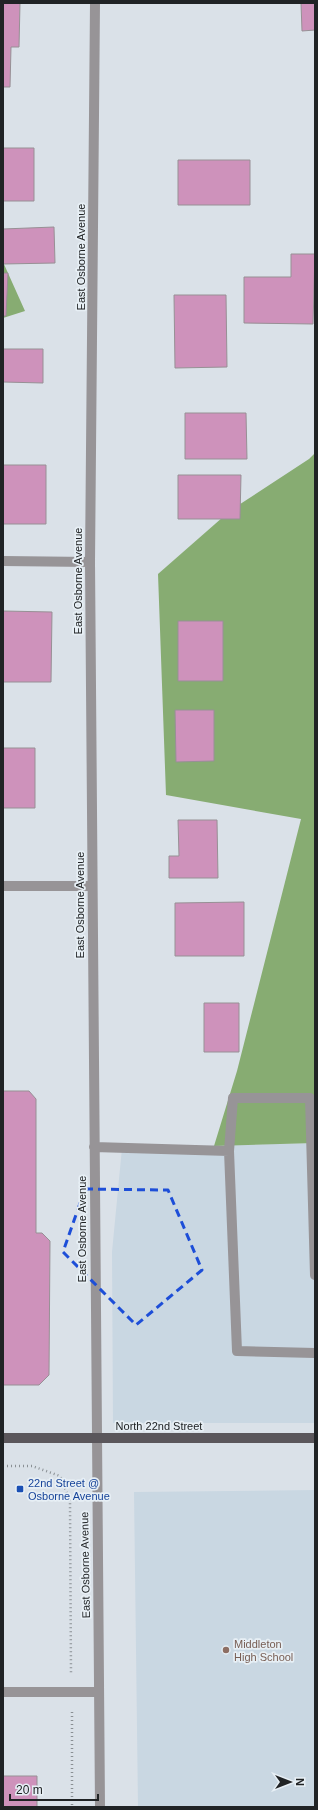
<svg xmlns="http://www.w3.org/2000/svg" width="318" height="1810" viewBox="0 0 318 1810" font-family="Helvetica,sans-serif">
<rect width="100%" height="100%" fill="#dae1e8"/>
<path fill="#c9d7e2" d="M315 1143V1423H113L112 1252 122 1148Z
M315 1490V1807H138L134 1492Z"/>
<path fill="#87ac72" d="M3 262 25 311 3 318Z
M315 453V1143L214 1146 237 1071 301 819 166 795 158 574 231 510 309 459Z"/>
<path fill="#ce92bb" stroke="#979095" d="M3 3H20L19 47H11L10 87H3Z
M301 3H315V30L302 31Z
M3 148H34V201H3Z
M178 160H250V205H178Z
M54 227 55 263 3 264V229Z
M291 254H315L313 324 244 323V277H291Z
M3 273H8L6 316H3Z
M174 295H226L227 367 175 368Z
M3 349H43V383L3 382Z
M185 413H246L247 459H185Z
M3 465H46V524H3Z
M178 475H241L240 519H178Z
M3 611 52 612 51 682H3Z
M178 621H223V681H178Z
M175 710H214V761L176 762Z
M3 748H35V808H3Z
M178 820H217L218 878H169V856H179Z
M244 902V956H175V903Z
M204 1003H239V1052H204Z
M3 1091H29L36 1099V1233H42L50 1241 49 1375 39 1385H3Z
M3 1776H37V1807H3Z"/>
<g fill="none" stroke-linecap="round" stroke-linejoin="round">
<path stroke="#8a9094" stroke-width="2.5" stroke-dasharray="1 3" stroke-linecap="butt" d="M3 1466H32L60 1476 70 1501 71 1673
M72 1712V1807"/>
<path stroke="#979497" stroke-width="10" d="M95 3 90 562 100 1807
M3 561 90 562
M3 886H92
M94 1147 229 1151
M315 1275 310 1098H233L229 1151 237 1351 315 1353
M3 1692H98"/>
<path stroke="#5a565b" stroke-width="10" d="M3 1438H315"/>
</g>
<path fill="none" stroke="#1d4ed8" stroke-width="3" stroke-dasharray="8 5" stroke-linejoin="round" d="M85 1189 168 1190 202 1270 136 1325 63 1252Z"/>
<rect fill="#1a4fb4" stroke="#e7eff5" stroke-width="1.5" x="16" y="1485" width="8" height="8" rx="2"/>
<circle fill="#8d6e63" stroke="#e7eff5" stroke-width="1.5" cx="226" cy="1650" r="4"/>
<g text-anchor="middle" stroke-width="3.5" stroke-linejoin="round" paint-order="stroke">
<g font-size="11" fill="#202325" stroke="#e7eff5">
<text transform="translate(81 257) rotate(-90)" y="4">East Osborne Avenue</text>
<text transform="translate(78 581) rotate(-90)" y="4">East Osborne Avenue</text>
<text transform="translate(80 905) rotate(-90)" y="4">East Osborne Avenue</text>
<text transform="translate(82 1229) rotate(-90)" y="4">East Osborne Avenue</text>
<text x="159" y="1430">North 22nd Street</text>
<text transform="translate(85 1565) rotate(-91)" y="4">East Osborne Avenue</text>
</g>
<g font-size="11" fill="#164399" stroke="#e7eff5" text-anchor="start">
<text x="28" y="1487">22nd Street @<tspan x="28" dy="13">Osborne Avenue</tspan></text>
</g>
<g font-size="11" fill="#785e54" stroke="#e7eff5" text-anchor="start">
<text x="234" y="1648">Middleton<tspan x="234" dy="13">High School</tspan></text>
</g>
</g>
<rect width="318" height="1810" fill="none" stroke="#202325" stroke-width="8"/>
<g transform="translate(290 1782) rotate(90)" stroke="#e7eff5" stroke-width="3" paint-order="stroke">
<path d="M0-3L7 15L0 10L-7 15Z" fill="#202325"/>
<text y="-6" font-size="11" font-weight="bold" text-anchor="middle" fill="#202325">N</text>
</g>
<path d="M10 1794v6h88v-6" fill="none" stroke="#202325" stroke-width="2"/>
<text x="16" y="1794" font-size="12" fill="#202325" stroke="#e7eff5" stroke-width="3" paint-order="stroke">20 m</text>
</svg>
